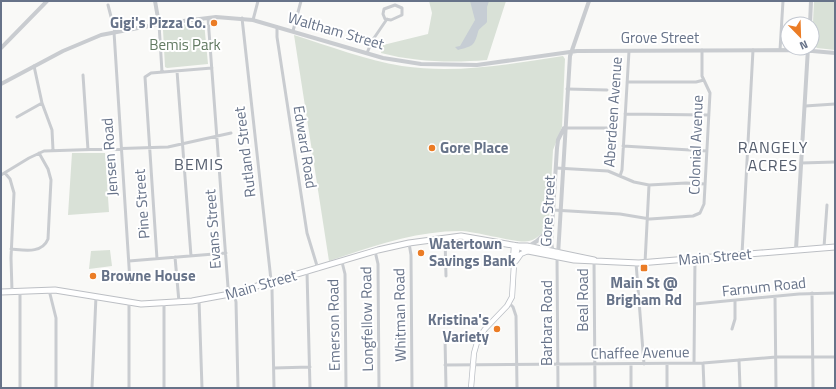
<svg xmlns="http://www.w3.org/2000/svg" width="836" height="389" viewBox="0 0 836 389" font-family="'Titillium Web',sans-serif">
<rect width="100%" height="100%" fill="#f9f9f7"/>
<path fill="#d9e1d7" d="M429 1H506L487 60C452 63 415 62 381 53L383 45 428 34 432 13Z
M814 1H835V50L817 48 812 43Z
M204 22 208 64 167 68 165 67 163 30 166 27Z
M294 35C329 46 366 60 402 66 457 74 510 64 563 56L565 59 562 127 553 150 549 220C548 229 538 239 529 241 519 244 475 231 460 231 415 231 371 247 329 261Z
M72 153H105L109 212 68 215Z
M110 250 112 266 89 269 91 251Z"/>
<path fill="#c6cdd4" d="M470 1H489L487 7V22C484 26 479 28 478 32 474 47 472 46 458 50L455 47 460 46 475 20Z"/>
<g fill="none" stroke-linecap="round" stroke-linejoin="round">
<defs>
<path id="secondary" d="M513 261 514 245
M516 261 521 254 528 251
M471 388 474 353 478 339 485 329 507 306 512 297 514 264 518 246"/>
<path id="primary" d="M518 246 528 251 574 260 639 263 835 247
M1 292 55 290 141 304 192 301 230 294 378 250 409 243 461 236 518 246H527L594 260"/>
</defs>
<use href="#secondary" stroke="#bbbfc5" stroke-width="6"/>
<use href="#primary" stroke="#bcbfc4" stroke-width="7"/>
<path stroke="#c9ccd0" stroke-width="3" d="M108 5 115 32
M395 5 402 8V15L391 20 385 19 383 14 384 9Z
M208 18 228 287 230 294
M242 18 272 289 274 388
M253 20 258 1
M159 24 162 72
M277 27V37L307 233 318 269
M293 31 301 1
M114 32 130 282
M780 50 783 1
M367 53 372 41 387 19
M34 66 42 103 52 130 53 150
M177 71 191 256
M83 75 88 150
M627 82H696L704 80
M567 89 607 90
M805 106 835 104
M625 114 709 115
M17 117 42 103
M565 128H607
M623 146 707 151
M801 163 835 162
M556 168 608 171 634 182 649 185 686 183 705 184
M5 173 10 179 14 193 11 258 12 291
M1 175 29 158 44 151 168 147 231 133
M620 176 622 170 629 51
M553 210 620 214 650 219 693 216 700 213 704 204 710 93 702 76V50
M445 238 446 276
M409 243 411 255 412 388
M824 247 827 205
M11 249C24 250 42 254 48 239L51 180 48 169 39 153
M375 251 378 264 379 388
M742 254 753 50
M175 257 179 302
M557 257 558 388
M157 259 145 77 151 73 212 68
M594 260 595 388
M129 261 226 253
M342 262 345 274 346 388
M636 263 644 364
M645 263 649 185
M307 272 310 388
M49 290 56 318V388
M234 293 236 302 238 388
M812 293 813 388
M775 297 776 388
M199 300 202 388
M509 303 513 307 516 316 517 388
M695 304 799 294 835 293
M732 329 735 319V301
M445 338 446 388
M739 360 740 388
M694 363 695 258
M703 363 704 388
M631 364V388
M667 364V388
M445 365 703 363 776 357H835
M274 368 310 367
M20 388V291
M92 388 96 296
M129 388V304
M164 388V304"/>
<path stroke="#c9ccd0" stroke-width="4" d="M155 1 159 24
M810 24 811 1
M1 48 47 1
M1 84 63 51 101 35 159 24 216 17 253 20 383 58 421 64 477 65 577 51 801 50 835 53
M529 246 537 241 551 227
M796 249 808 48
M553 253 551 243 557 148 558 140 564 128
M558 255 570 56 589 1"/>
<use href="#secondary" stroke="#fff" stroke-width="4.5"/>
<use href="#primary" stroke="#fff" stroke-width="5"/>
</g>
<g fill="#eb7c25" stroke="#fff" stroke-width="1.5">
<circle cx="214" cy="23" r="4"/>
<circle cx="432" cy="148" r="4"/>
<circle cx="421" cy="253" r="4"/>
<rect x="640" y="264" width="8" height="8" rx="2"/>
<circle cx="93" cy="276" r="4"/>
<circle cx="497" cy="329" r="4"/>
</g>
<g text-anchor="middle" stroke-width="4" stroke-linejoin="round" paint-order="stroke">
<g font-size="15" font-weight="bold" fill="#677389" stroke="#fff" text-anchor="start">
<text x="206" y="28" text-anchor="end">Gigi's Pizza Co.</text>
<text x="440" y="153">Gore Place</text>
<text x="429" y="249">Watertown<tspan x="429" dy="17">Savings Bank</tspan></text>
<text x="101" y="281">Browne House</text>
<text x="644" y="288" text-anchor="middle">Main St @<tspan x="644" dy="17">Brigham Rd</tspan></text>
<text x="489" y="325" text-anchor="end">Kristina's<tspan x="489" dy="17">Variety</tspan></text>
</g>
<g font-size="15" fill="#677389" stroke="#fff">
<text transform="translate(336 31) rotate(16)" y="5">Waltham Street</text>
<text x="660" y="43">Grove Street</text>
<text transform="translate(613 112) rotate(-86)" y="5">Aberdeen Avenue</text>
<text transform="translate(696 145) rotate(-88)" y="5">Colonial Avenue</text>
<text transform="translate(305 147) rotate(81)" y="5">Edward Road</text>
<text transform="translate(245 152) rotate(-97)" y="5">Rutland Street</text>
<text transform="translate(110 157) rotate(-94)" y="5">Jensen Road</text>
<text transform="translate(142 204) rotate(-94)" y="5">Pine Street</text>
<text transform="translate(548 211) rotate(-87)" y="5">Gore Street</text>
<text transform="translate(213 229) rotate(-94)" y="5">Evans Street</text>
<text transform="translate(715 257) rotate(-5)" y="5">Main Street</text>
<text transform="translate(261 285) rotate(-16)" y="5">Main Street</text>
<text transform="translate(764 287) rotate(-6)" y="5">Farnum Road</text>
<text transform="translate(583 300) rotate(-90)" y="5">Beal Road</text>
<text transform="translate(400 315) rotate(-91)" y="5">Whitman Road</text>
<text transform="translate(367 319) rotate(-91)" y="5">Longfellow Road</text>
<text transform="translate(547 323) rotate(-90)" y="5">Barbara Road</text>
<text transform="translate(334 325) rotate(-91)" y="5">Emerson Road</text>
<text transform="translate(640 353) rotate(-1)" y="5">Chaffee Avenue</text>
</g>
<g font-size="15" fill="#627a62" stroke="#fff">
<text x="185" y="50">Bemis Park</text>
</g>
<g font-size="16" letter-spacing="1" fill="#555e6e" stroke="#fff">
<text x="773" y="153">RANGELY<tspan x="773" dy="18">ACRES</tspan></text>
<text x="199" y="170">BEMIS</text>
</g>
</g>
<rect width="836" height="389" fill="none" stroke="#677389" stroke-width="4"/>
<g transform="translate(800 36) rotate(157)"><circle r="19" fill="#ffffff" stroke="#c2c7d0"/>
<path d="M0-3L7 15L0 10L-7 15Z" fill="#eb7c25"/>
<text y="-6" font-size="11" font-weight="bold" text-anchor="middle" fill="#677389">N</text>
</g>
</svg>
